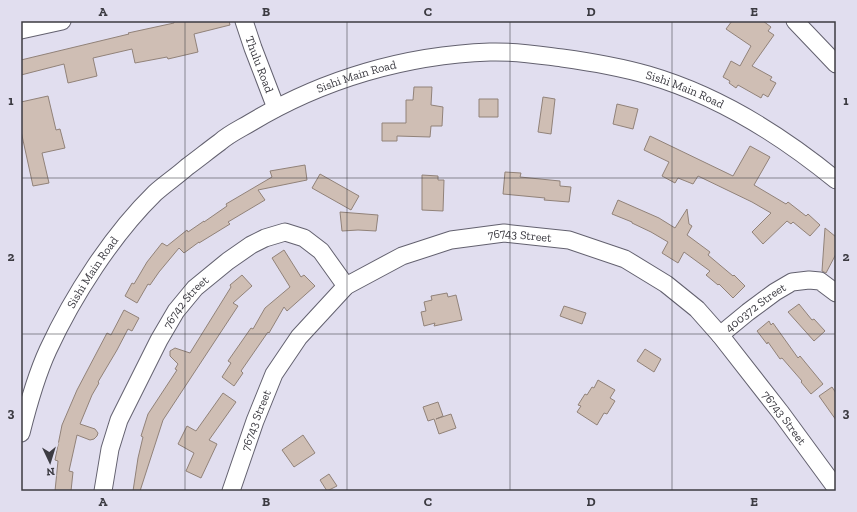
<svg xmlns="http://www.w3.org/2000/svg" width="857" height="512" viewBox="0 0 857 512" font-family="'Zilla Slab',serif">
<rect width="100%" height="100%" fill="#e1deef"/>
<path fill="#cfbeb4" stroke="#918279" d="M174 21H229L230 25 194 34 198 52 168 59 167 57 135 63 132 49 93 58 97 76 68 83 64 64 21 75V60L129 34 128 33 174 23Z
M732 21H763L771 27 768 31 774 35 752 66 772 77 770 80 776 83 768 97 763 94 761 98 738 85 736 88 729 83 730 81 723 77 731 61 740 66 751 46 726 29Z
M414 87H432L431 105 443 107 442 126H431L430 137 397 136V141H382V123H406V100H413Z
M48 96 56 130 60 129 65 148 42 153 49 183 33 186 21 131V102Z
M543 97 555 99 551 134 538 132Z
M479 99H498V117H479Z
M617 104 638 109 633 129 613 124Z
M650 136 733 176 750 146 770 157 754 185 786 204 788 202 806 216 808 214 820 225 810 236 793 222 791 224 787 221 763 244 752 232 771 213 752 202 698 176 693 184 678 178 675 183 662 176 669 162 644 150Z
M305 165 307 180 258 190 265 200 228 222 230 224 199 243V242L184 253 179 248 159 272 150 285 148 284 137 303 125 296 132 283 134 284 147 262 162 243 167 246 187 230 188 232 204 221V222L227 206 226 204 272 177 270 171Z
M505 172 521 173 520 177 560 181V186L571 187 569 202 544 200 545 198 503 194Z
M320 174 359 196 351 210 312 188Z
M422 175 438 176V180H444L443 211 422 210Z
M618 200 659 218 675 228 687 209 689 224 692 226 687 235 710 252 708 255 733 276 734 275 745 286 733 298 719 284 718 285 706 275 710 271 684 252 678 263 662 253 668 242 651 232 632 223V222L612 214Z
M340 212 378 215 376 231 358 230 342 231Z
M825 228 836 237V254L826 273 822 271Z
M284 250 301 277 304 275 315 286 287 311 284 307 269 333 268 332 241 371 243 373 234 386 222 377 231 363 228 361 251 328 253 329 265 308 290 287 272 258Z
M242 275 252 286 233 303 238 306 163 420 140 491H133L138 458 143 437 141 436 148 414 177 370 175 369 178 364 170 356V351L175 348 190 353 231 287 230 285Z
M447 293 448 297 456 295 462 320 434 326 435 323 424 326 421 312 426 311 424 302 432 300 431 296Z
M799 304 812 320 814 319 825 331 814 341 788 312Z
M564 306 586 313 582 324 560 316Z
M124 310 139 318 132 331 128 329 117 350 98 382 99 383 92 395 80 424 95 429 98 433 97 436 94 439 90 440 77 435 69 471 73 472 71 491H55L58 461 55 460 62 425 77 390 107 333 111 335Z
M769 321 771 325 773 323 798 358 800 356 823 384 811 394 801 382 802 381 782 358 780 359 768 342 767 344 757 331Z
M645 349 661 359 654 372 637 361Z
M598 380 615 390 610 398 615 401 607 414 604 413 597 425 577 412 581 406 578 405 585 394 587 395 592 387 594 388Z
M832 387 836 393V420L819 396Z
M223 393 236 402 209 440 217 444 201 478 186 471 194 453 178 444 187 426 196 431Z
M438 402 443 416 436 419 451 414 456 428 439 434 434 419 428 421 423 407Z
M303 435 315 453 294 467 282 450Z
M329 474 337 486 327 491 320 480Z"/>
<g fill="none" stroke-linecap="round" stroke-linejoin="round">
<defs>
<g id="minor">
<path id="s1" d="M244 21 253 48 276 108"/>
<path d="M795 21 836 64"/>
<path d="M21 30 62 21"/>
<path id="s2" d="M720 335 748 312 775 292 792 282 809 280 820 281 836 293"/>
<path id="s3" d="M21 433C28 405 36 376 48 350 73 296 112 235 155 193 165 184 177 176 187 167 198 159 209 150 220 142 229 134 240 129 250 123 323 79 406 55 490 52 514 51 538 55 562 58 591 62 620 67 648 75 717 95 781 135 836 180"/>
<path id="s4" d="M103 491 110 449 119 420 159 340 176 311 195 288 228 261 251 245 265 238 285 232 304 238 321 251 346 286"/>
<path id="s5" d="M231 491 255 421 274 374 299 337 346 286 402 256 451 240 504 233 569 240 625 259 666 284 697 309 720 335 781 413 836 488"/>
</g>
</defs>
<use href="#minor" stroke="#63616f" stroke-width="19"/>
<use href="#minor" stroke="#fff" stroke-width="17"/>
</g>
<path fill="none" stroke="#3c3b42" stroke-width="1" stroke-opacity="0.55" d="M185 21V491M347 21V491M510 21V491M672 21V491M21 178H836M21 334H836"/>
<g text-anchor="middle" stroke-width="4" stroke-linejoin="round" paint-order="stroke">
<g font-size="12" fill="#3c3b42" stroke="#e1deef">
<text dy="4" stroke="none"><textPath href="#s1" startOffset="46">Thulu Road</textPath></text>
<text dy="4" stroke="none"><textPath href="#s3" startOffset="513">Sishi Main Road</textPath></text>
<text dy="4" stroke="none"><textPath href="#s3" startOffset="849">Sishi Main Road</textPath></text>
<text dy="4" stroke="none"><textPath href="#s5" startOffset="423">76743 Street</textPath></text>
<text dy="4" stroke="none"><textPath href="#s3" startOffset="177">Sishi Main Road</textPath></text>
<text dy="4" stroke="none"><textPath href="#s4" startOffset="209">76742 Street</textPath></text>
<text dy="4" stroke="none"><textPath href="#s2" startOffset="45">400372 Street</textPath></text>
<text dy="4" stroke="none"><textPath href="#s5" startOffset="759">76743 Street</textPath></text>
<text dy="4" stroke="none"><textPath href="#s5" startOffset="75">76743 Street</textPath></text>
</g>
</g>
<rect width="857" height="512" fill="none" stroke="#e1deef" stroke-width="44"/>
<g transform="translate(50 462) rotate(176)" stroke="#e1deef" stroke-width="3" paint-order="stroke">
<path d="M0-3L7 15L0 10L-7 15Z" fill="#3c3b42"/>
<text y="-6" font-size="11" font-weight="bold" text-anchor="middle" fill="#3c3b42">N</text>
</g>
<rect x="22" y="22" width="813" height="468" fill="none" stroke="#3c3b42" stroke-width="1.5"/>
<g font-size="13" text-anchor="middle" font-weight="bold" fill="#3c3b42">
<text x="103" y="16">A</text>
<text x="266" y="16">B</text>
<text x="428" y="16">C</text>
<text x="591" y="16">D</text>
<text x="754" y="16">E</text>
<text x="11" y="105">1</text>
<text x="846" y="105">1</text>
<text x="11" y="261">2</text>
<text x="846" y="261">2</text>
<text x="11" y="417">3</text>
<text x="846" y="417">3</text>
<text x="103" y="506">A</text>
<text x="266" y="506">B</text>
<text x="428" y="506">C</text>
<text x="591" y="506">D</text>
<text x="754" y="506">E</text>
</g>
</svg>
